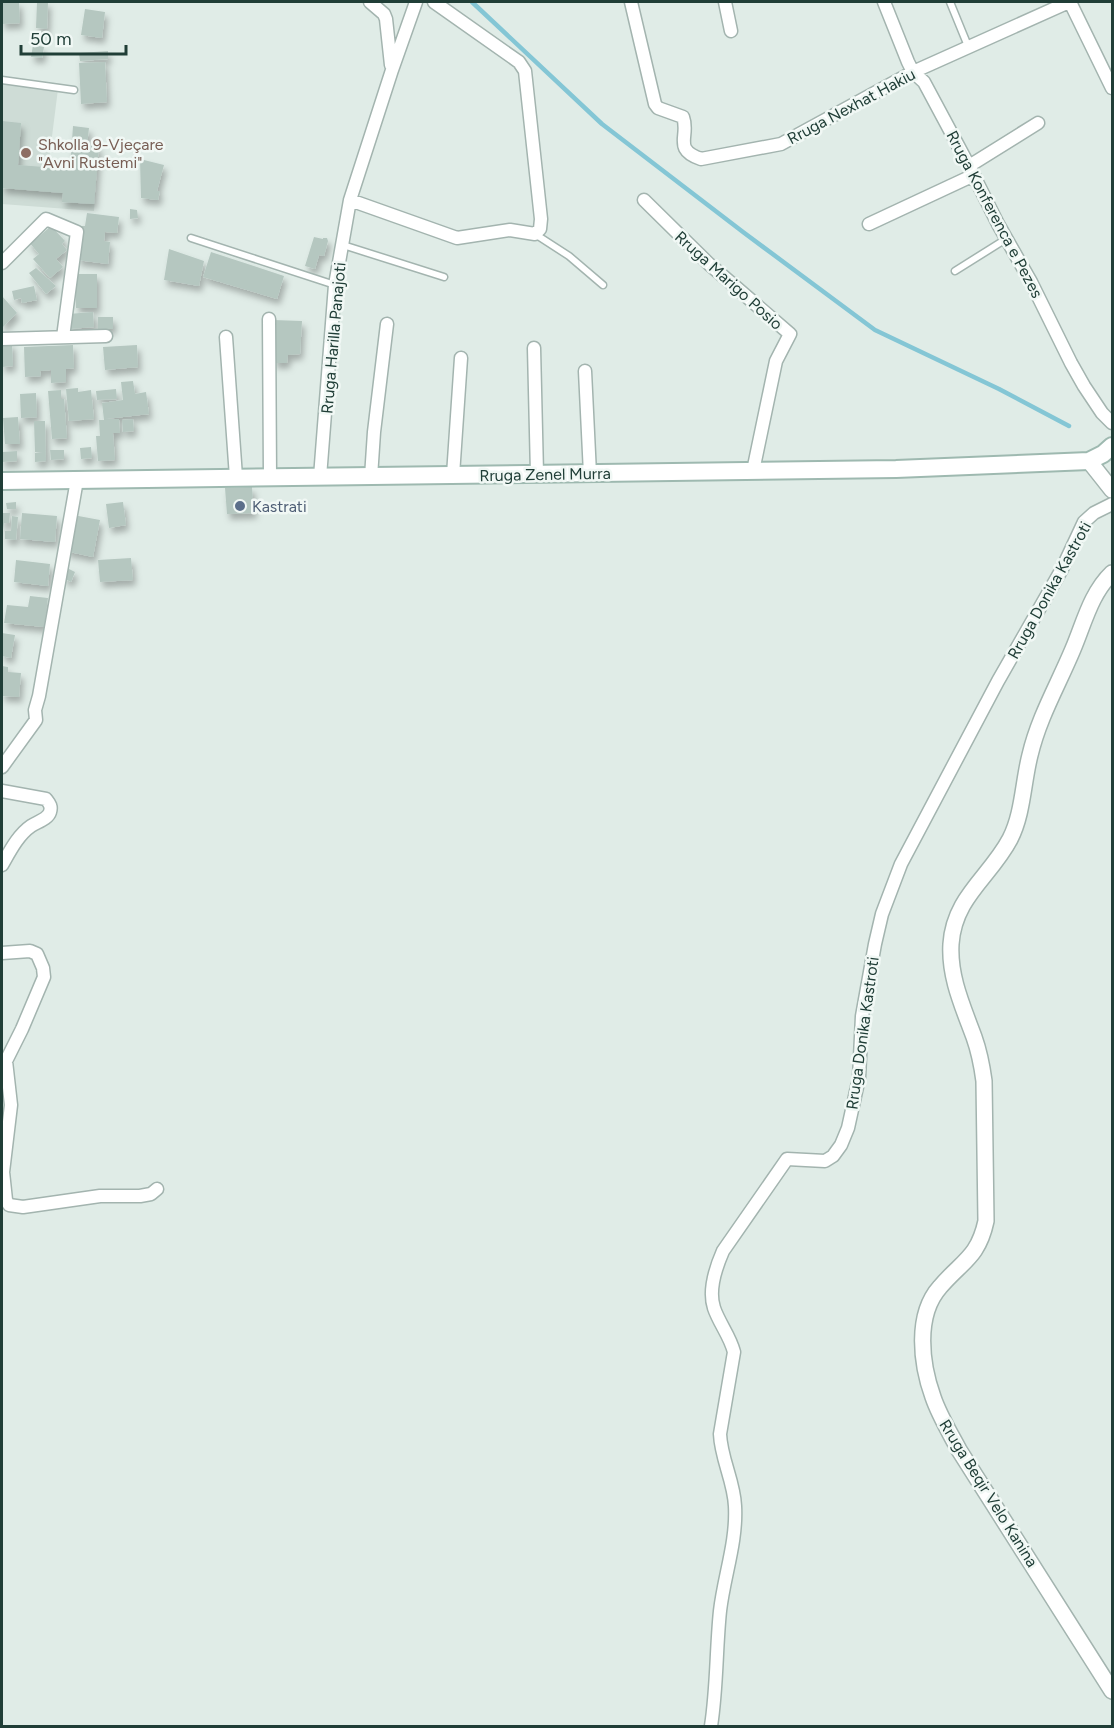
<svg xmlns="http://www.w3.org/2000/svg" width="1114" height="1728" viewBox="0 0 1114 1728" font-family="Figtree,sans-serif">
<defs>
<filter id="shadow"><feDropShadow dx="3" dy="5.5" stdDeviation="3" flood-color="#0004"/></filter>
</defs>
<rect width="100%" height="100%" fill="#e0ece7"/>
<path fill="#cedcd6" d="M2 82 58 89 49 160 70 169 72 143 99 146 94 211 2 204Z"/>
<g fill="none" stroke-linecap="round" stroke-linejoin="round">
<path stroke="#84c6d5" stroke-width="4.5" d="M472 2 602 124 743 232 875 330 999 389 1069 426"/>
</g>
<path fill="#b5c7c0" filter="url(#shadow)" d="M2 2H19L20 23 2 24Z
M37 2H48L47 29 36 28Z
M85 9 105 12 102 38 81 35Z
M33 45 44 47 42 58 31 57Z
M108 51V59L80 61 79 53Z
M105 62 107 102 81 104 79 63Z
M2 121 21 123 18 165 70 169 73 126 89 128 87 145 99 146 94 204 62 202 63 193 2 188Z
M140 159 164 165 157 191H160L158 200 141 198Z
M130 209 137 210 138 218 130 219Z
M87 213 119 217 117 233 105 232 104 241 110 242 108 264 77 260 81 226H85Z
M51 226 65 241 62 244 67 250 56 259 63 267 50 278 33 259 39 254 28 241 34 236 36 239Z
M314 237 323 239V238H327L328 241 324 256 319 255 315 269 305 266Z
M169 249 204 261 199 286 164 280Z
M211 252 284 276 277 299 203 277Z
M36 268 56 286 46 294 29 273Z
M75 274H97V308H76Z
M34 286 37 300 22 303 21 298 14 300 12 291Z
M2 296 17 313 2 328Z
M93 312 94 327 70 329 68 314Z
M98 317H113V329H98Z
M273 320 302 321 300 354 288 355 287 363H274Z
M2 343H12L13 366 2 367Z
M73 345 74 368 66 369V382L51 383V370L40 371 41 376 25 377 24 347Z
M137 345 138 367 105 370 103 347Z
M133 381 135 394 146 392 149 414 106 419H119L120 433H113L115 460 98 461 96 436H100L99 420H104L102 403 123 400 121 382Z
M78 388V392L91 390 94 419 69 421 66 389Z
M116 389 117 399 97 400 96 391Z
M61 390V399H64L67 438 52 439 48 391Z
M36 393 37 417 21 418 20 394Z
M18 417 20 444H5L3 418Z
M133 419 134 431 123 432 122 420Z
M34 421H45L46 461 35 462V453L43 452H35Z
M91 447 92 458 81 459 80 448Z
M50 450H64V459L51 460Z
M17 451V461L2 462V452Z
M252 487 254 513 227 514 225 488Z
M16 502V509H7L6 503Z
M123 502 126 525 109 528 106 504Z
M2 513H10L9 523H4L3 531H2Z
M22 513 57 516 55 542 20 539Z
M73 515 100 520 93 557 65 551Z
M12 516 18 517 16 540 5 539V531H11Z
M131 558 133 580 100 582 98 560Z
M16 560 50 564 48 586 14 582Z
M67 568 75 572 71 582 63 578Z
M30 596 48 598 44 627 4 623 7 605 28 607Z
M2 633 15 635 11 658 2 656Z
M2 666 8 667V672L21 673 19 697 2 696Z"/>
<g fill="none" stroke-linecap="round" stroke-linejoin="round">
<defs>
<path id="service" d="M950 2 968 46
M2 80 74 90
M535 234 569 256 603 285
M191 238 335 285
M343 245 444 277
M955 271 1006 239"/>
<path id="minor" d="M370 2 384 14 386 19 391 65
M631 2 655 104 658 108 683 117C690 136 672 149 701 159L781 144 913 72 1069 2
M725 2 731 31
M884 2 908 62 913 72 924 82 969 166 998 224 1031 282 1071 363 1084 386 1102 413 1112 423
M1070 2 1112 88
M969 166 1038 123
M350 200 457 238 510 230 535 234 540 229 541 219 525 71 519 62 434 2
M644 200 709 264 790 334 776 361 753 471
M869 224 974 175
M2 263 46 219 77 232 63 337
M269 319 270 476
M226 337 236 477
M2 339 106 336
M534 348 537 474
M585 371 590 474
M453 475 461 358
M320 477 335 285 350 200 392 70 416 2
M371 477 374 432 387 324
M2 767 36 720 35 710 39 696 77 480
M2 791 46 799C49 803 52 806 50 812 48 819 37 822 31 826 18 835 10 851 2 865
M2 953 30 951 37 954 43 968 44 977 22 1029 6 1061 11 1105 3 1172 6 1200 9 1205 23 1207 100 1196H140L151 1194 157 1189
M711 1726C717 1688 716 1650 720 1611 724 1576 737 1542 735 1506 734 1481 721 1459 720 1434L734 1352C730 1336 719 1323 714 1308 708 1290 716 1267 723 1251L787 1159 825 1161 833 1156 841 1145 848 1128 859 1078 862 1016 875 944 882 914 901 864 998 681 1062 569 1084 522 1094 513 1112 504"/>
<path id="tertiary" d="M1089 461 1112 490
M1112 573C1091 593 1084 623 1073 649 1058 685 1039 717 1030 755 1023 782 1023 814 1010 839 990 877 954 897 951 944 949 977 963 1007 974 1037 979 1051 982 1066 984 1081L986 1221C978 1258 962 1261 940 1287 915 1315 921 1364 933 1397 939 1415 950 1433 959 1450L1112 1691"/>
<path id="secondary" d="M2 481 896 469 1089 461 1103 454 1112 446"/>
</defs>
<use href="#service" stroke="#a3b4af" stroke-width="9"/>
<use href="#minor" stroke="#a3b4af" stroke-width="15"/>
<use href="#tertiary" stroke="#a3b4af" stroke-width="18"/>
<use href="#secondary" stroke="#9eb9b0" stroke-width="20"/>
<use href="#service" stroke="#fff" stroke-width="6"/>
<use href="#minor" stroke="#fff" stroke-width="12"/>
<use href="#tertiary" stroke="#fff" stroke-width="15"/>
<use href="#secondary" stroke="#fff" stroke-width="16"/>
</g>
<circle fill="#8d6e63" stroke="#f1f8f5" stroke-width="2" cx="26" cy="153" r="6"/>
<circle fill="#5c6f8a" stroke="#f1f8f5" stroke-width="2" cx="240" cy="506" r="6"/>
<g text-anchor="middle" stroke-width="5" stroke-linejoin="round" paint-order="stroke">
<g font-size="16" fill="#203e37" stroke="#f1f8f5">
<text transform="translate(851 106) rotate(-28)" y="6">Rruga Nexhat Hakiu</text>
<text transform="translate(995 214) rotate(62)" y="6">Rruga Konferenca e Pezes</text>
<text transform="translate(729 280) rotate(42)" y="6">Rruga Marigo Posio</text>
<text transform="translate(333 338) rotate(-85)" y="6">Rruga Harilla Panajoti</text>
<text transform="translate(545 474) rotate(-1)" y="6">Rruga Zenel Murra</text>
<text transform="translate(1049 590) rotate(-61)" y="6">Rruga Donika Kastroti</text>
<text transform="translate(862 1033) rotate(-82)" y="6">Rruga Donika Kastroti</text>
<text transform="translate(989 1493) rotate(58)" y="6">Rruga Beqir Velo Kanina</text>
</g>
<g font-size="16" fill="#785e54" stroke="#f1f8f5" text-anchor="start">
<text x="38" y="150">Shkolla 9-Vjeçare<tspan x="38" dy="18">"Avni Rustemi"</tspan></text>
</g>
<g font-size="16" fill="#4e5e75" stroke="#f1f8f5" text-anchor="start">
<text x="252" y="512">Kastrati</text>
</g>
</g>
<rect width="1114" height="1728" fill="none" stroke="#203e37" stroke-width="6"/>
<path d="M21 45v9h105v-9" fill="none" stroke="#203e37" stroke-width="3"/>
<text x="30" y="45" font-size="18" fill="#203e37" stroke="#f1f8f5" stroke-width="4.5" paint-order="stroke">50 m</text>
</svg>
